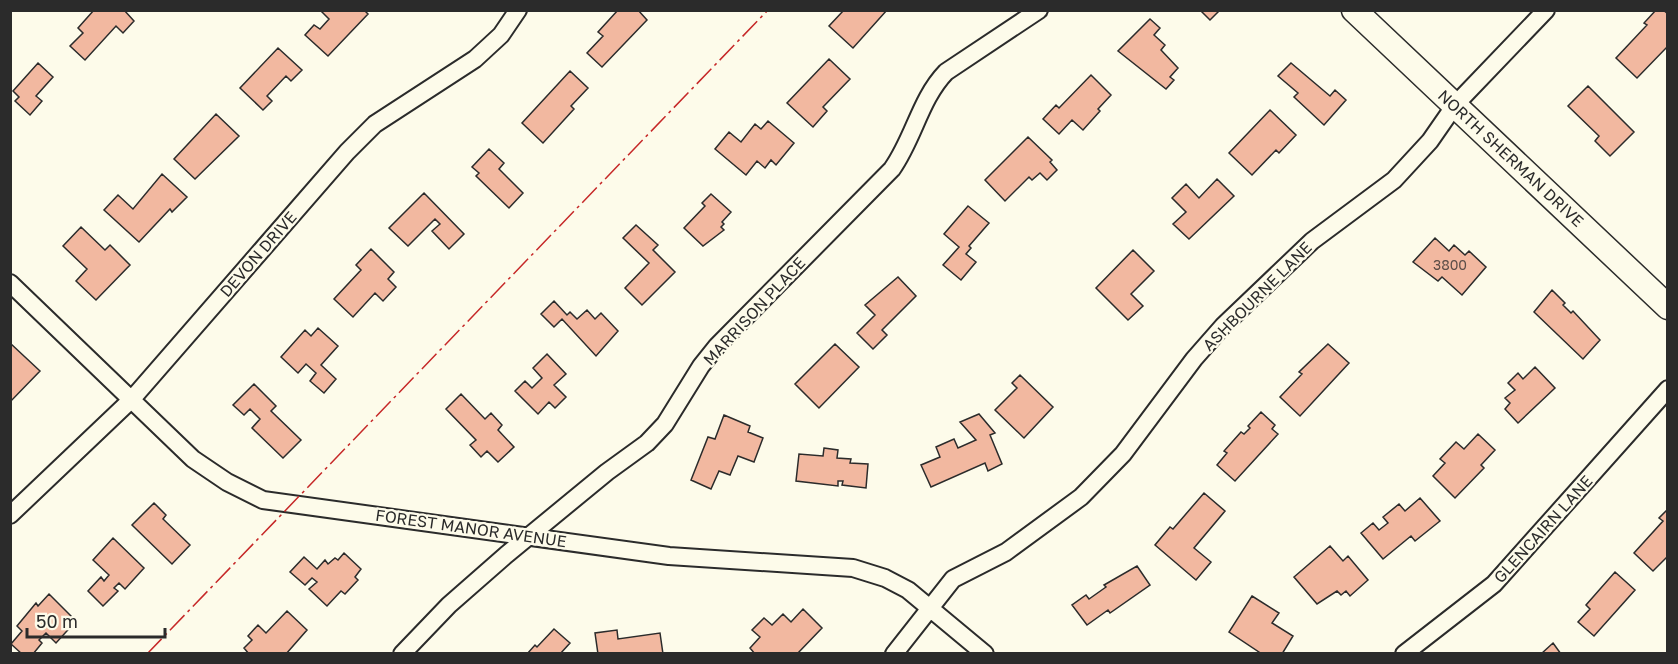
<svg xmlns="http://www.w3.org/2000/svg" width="1678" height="664" viewBox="0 0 1678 664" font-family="'Golos Text',sans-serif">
<rect width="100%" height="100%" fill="#fdfbea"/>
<path fill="#f2b8a0" stroke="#2b2b2b" stroke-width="1.5" d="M94 10H124L134 21 123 33 116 26 85 60 70 46 83 33 78 28Z
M320 10H364L368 14 328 56 305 35 314 25 320 29 329 19Z
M618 10H638L647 20 602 67 587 53 603 36 598 32Z
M844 10H887L853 48 829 26Z
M1200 10H1220L1210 20Z
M1656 10H1663L1668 14V46L1637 78 1616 58 1647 25 1644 23Z
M1150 19 1160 28 1154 35 1165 45 1161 50 1178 68 1170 77 1174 80 1166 89 1118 51Z
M278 48 302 70 291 81 286 76 267 96 272 101 263 110 240 88Z
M829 59 850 79 823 107 827 111 813 127 787 103Z
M38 63 53 77 36 96 42 101 30 115 15 101 19 97 13 91Z
M1291 63 1330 96 1335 90 1346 100 1324 125 1294 97 1298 93 1278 76Z
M570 71 588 88 571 106 574 109 543 143 522 123Z
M1091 75 1111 95 1098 109 1100 111 1083 130 1072 120 1059 134 1043 119 1056 105 1059 108Z
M1588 86 1634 132 1610 156 1595 141 1599 136 1568 106Z
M1270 110 1296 135 1279 153 1276 150 1252 175 1229 153Z
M216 114 239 136 195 179 174 159Z
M768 121 794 143 776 165 771 160 765 168 757 161 746 175 715 149 729 132 741 142 755 124 761 129Z
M1028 137 1052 160 1050 162 1057 170 1047 180 1040 173 1032 180 1029 177 1005 201 985 180Z
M489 149 504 163 499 169 523 193 509 208 476 176 479 173 472 167Z
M162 174 187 197 172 212 170 209 139 242 104 210 118 195 133 209Z
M1217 179 1234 196 1189 239 1173 224 1186 212 1172 198 1186 184 1199 198Z
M424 193 464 234 449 249 432 231 440 224 435 219 408 246 389 228Z
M711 194 731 212 722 222 724 224 721 227 724 230 703 246 684 228 705 206 702 203Z
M968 206 989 223 969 246 971 248 966 254 976 262 961 280 943 265 959 247 944 234Z
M636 225 658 245 653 250 675 272 642 305 625 288 649 263 623 238Z
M81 227 105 250 110 245 130 265 96 300 76 281 87 269 63 246Z
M1435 238 1449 251 1454 245 1465 255 1469 251 1486 267 1462 295 1442 277 1438 281 1413 262Z
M371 249 394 272 388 279 396 287 383 301 375 293 353 317 334 299 361 270 356 265Z
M1133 250 1154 271 1131 294 1143 306 1128 320 1096 288Z
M898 277 916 296 882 330 887 335 873 349 857 333 875 315 865 305Z
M1552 290 1565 303 1563 305 1571 313 1573 311 1600 340 1583 359 1534 312Z
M554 301 567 315 570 312 577 319 587 310 595 319 601 313 618 331 596 356 562 319 554 327 541 314Z
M318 328 338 346 321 365 336 379 324 393 310 381 316 373 306 364 298 373 281 357 305 330 311 336Z
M10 343 40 371 10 402Z
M835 344 859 367 819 408 795 384Z
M1328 344 1349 363 1300 416 1280 397 1302 374 1299 372Z
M547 354 566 374 554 385 566 397 555 408 549 402 538 414 515 391 525 381 532 388 542 378 533 368Z
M1535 367 1555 388 1518 423 1505 409 1510 403 1505 398 1515 390 1508 383 1518 373 1523 379Z
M1020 375 1053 407 1024 438 995 410 1017 388 1012 383Z
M254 384 276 406 271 411 301 440 283 458 252 428 260 419 250 409 244 415 233 405Z
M461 394 485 419 491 413 502 425 498 430 514 447 498 462 487 451 481 457 470 445 476 440 446 409Z
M1261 412 1275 425 1272 429 1278 434 1235 481 1217 465 1227 453 1224 451 1241 432 1244 434 1250 428 1248 426Z
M979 414 995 433 990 435 1002 464 988 471 985 463 931 487 921 465 940 457 936 447 954 439 958 448 976 440 960 422Z
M724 415 750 426 748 432 763 438 754 462 738 456 730 475 719 471 711 489 691 480 708 437 715 439Z
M1478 434 1495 450 1481 465 1484 468 1455 498 1433 476 1445 463 1440 459 1456 442 1464 449Z
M824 448 838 450 837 458 851 459 850 463 868 464 866 488 842 485 843 481H838V486L796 481 799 454 823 456Z
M1204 493 1225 511 1194 548 1211 562 1196 580 1155 545 1170 527 1173 529Z
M1420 498 1440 521 1415 541 1411 536 1383 559 1361 533 1373 523 1379 530 1388 523 1383 517 1399 504 1405 511Z
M154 503 166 515 163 519 190 545 172 564 132 525Z
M1668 509V556L1653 571 1634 553 1663 521 1659 518Z
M113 538 144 568 125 589 119 583 114 588 118 591 103 606 88 591 101 577 104 581 109 575 93 560Z
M1330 546 1343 561 1348 556 1368 580 1350 596 1346 591 1341 595 1337 591 1317 604 1294 577Z
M344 553 361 569 355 577 358 580 345 594 341 591 327 606 309 589 317 582 312 578 305 585 290 572 304 557 317 569 325 560 328 564 335 558 338 560Z
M1137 566 1150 585 1110 613 1108 610 1087 625 1072 605 1086 595 1089 599 1106 587 1104 585Z
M1615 572 1635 590 1594 636 1578 622 1590 609 1586 605Z
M49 594 76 621 56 643 46 633 39 640 42 643 33 654H22L11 644 22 631 17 626 36 603 38 606Z
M1252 596 1279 613 1272 623 1293 636 1282 654H1262L1229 632Z
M803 609 822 628 797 654H755L750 648 760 637 752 630 764 618 772 625 783 614 791 622Z
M287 611 307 630 286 654H249L244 648 252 640 248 636 258 625 266 633Z
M554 629 570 643 560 654H527L535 645 537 647Z
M617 630 618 639 660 633 663 654H598L595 633Z
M1553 643 1561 654H1541Z"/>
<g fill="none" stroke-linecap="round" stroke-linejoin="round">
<defs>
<path id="street" d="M10 283 193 459 227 482 263 500 669 556 853 568 885 578 908 590 985 654
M10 515 132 399 347 152 375 124 475 59 501 35 518 10
M402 654 449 605 506 555 607 472 647 443 665 424 701 366 717 346 892 169C914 138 920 99 946 72L1039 10
M894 654 953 579 1006 552 1081 497 1123 454 1194 359 1223 326 1312 241 1394 180 1430 141 1455 105 1546 10
M1404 654 1494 584 1668 389"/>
<path id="secondary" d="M1354 10 1668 307"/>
</defs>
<use href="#street" stroke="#2b2b2b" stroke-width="20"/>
<use href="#secondary" stroke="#2b2b2b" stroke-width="27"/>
<use href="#street" stroke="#fdfbea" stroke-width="16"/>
<use href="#secondary" stroke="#fdfbea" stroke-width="24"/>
<path stroke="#c62828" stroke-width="1.5" stroke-dasharray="21 4.5 3 4.5" stroke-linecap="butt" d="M147 654 768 10"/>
</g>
<g text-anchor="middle" stroke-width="4.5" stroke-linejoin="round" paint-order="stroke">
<g font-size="14" fill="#5d4e48">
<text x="1450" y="270">3800</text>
</g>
<g font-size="16" fill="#2b2b2b" stroke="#fdfbea">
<text transform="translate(1511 158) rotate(43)" y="6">NORTH SHERMAN DRIVE</text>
<text transform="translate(258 254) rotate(-49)" y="6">DEVON DRIVE</text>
<text transform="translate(1257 296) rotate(-45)" y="6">ASHBOURNE LANE</text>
<text transform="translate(754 311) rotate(-47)" y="6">MARRISON PLACE</text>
<text transform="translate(471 528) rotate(8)" y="6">FOREST MANOR AVENUE</text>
<text transform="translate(1543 529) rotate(-48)" y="6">GLENCAIRN LANE</text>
</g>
</g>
<rect width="1678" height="664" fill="none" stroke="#2b2b2b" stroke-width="24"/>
<path d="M27 628v9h138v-9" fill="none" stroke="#2b2b2b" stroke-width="3"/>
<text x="36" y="628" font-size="18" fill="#2b2b2b" stroke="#fdfbea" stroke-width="4.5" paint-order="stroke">50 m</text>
</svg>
